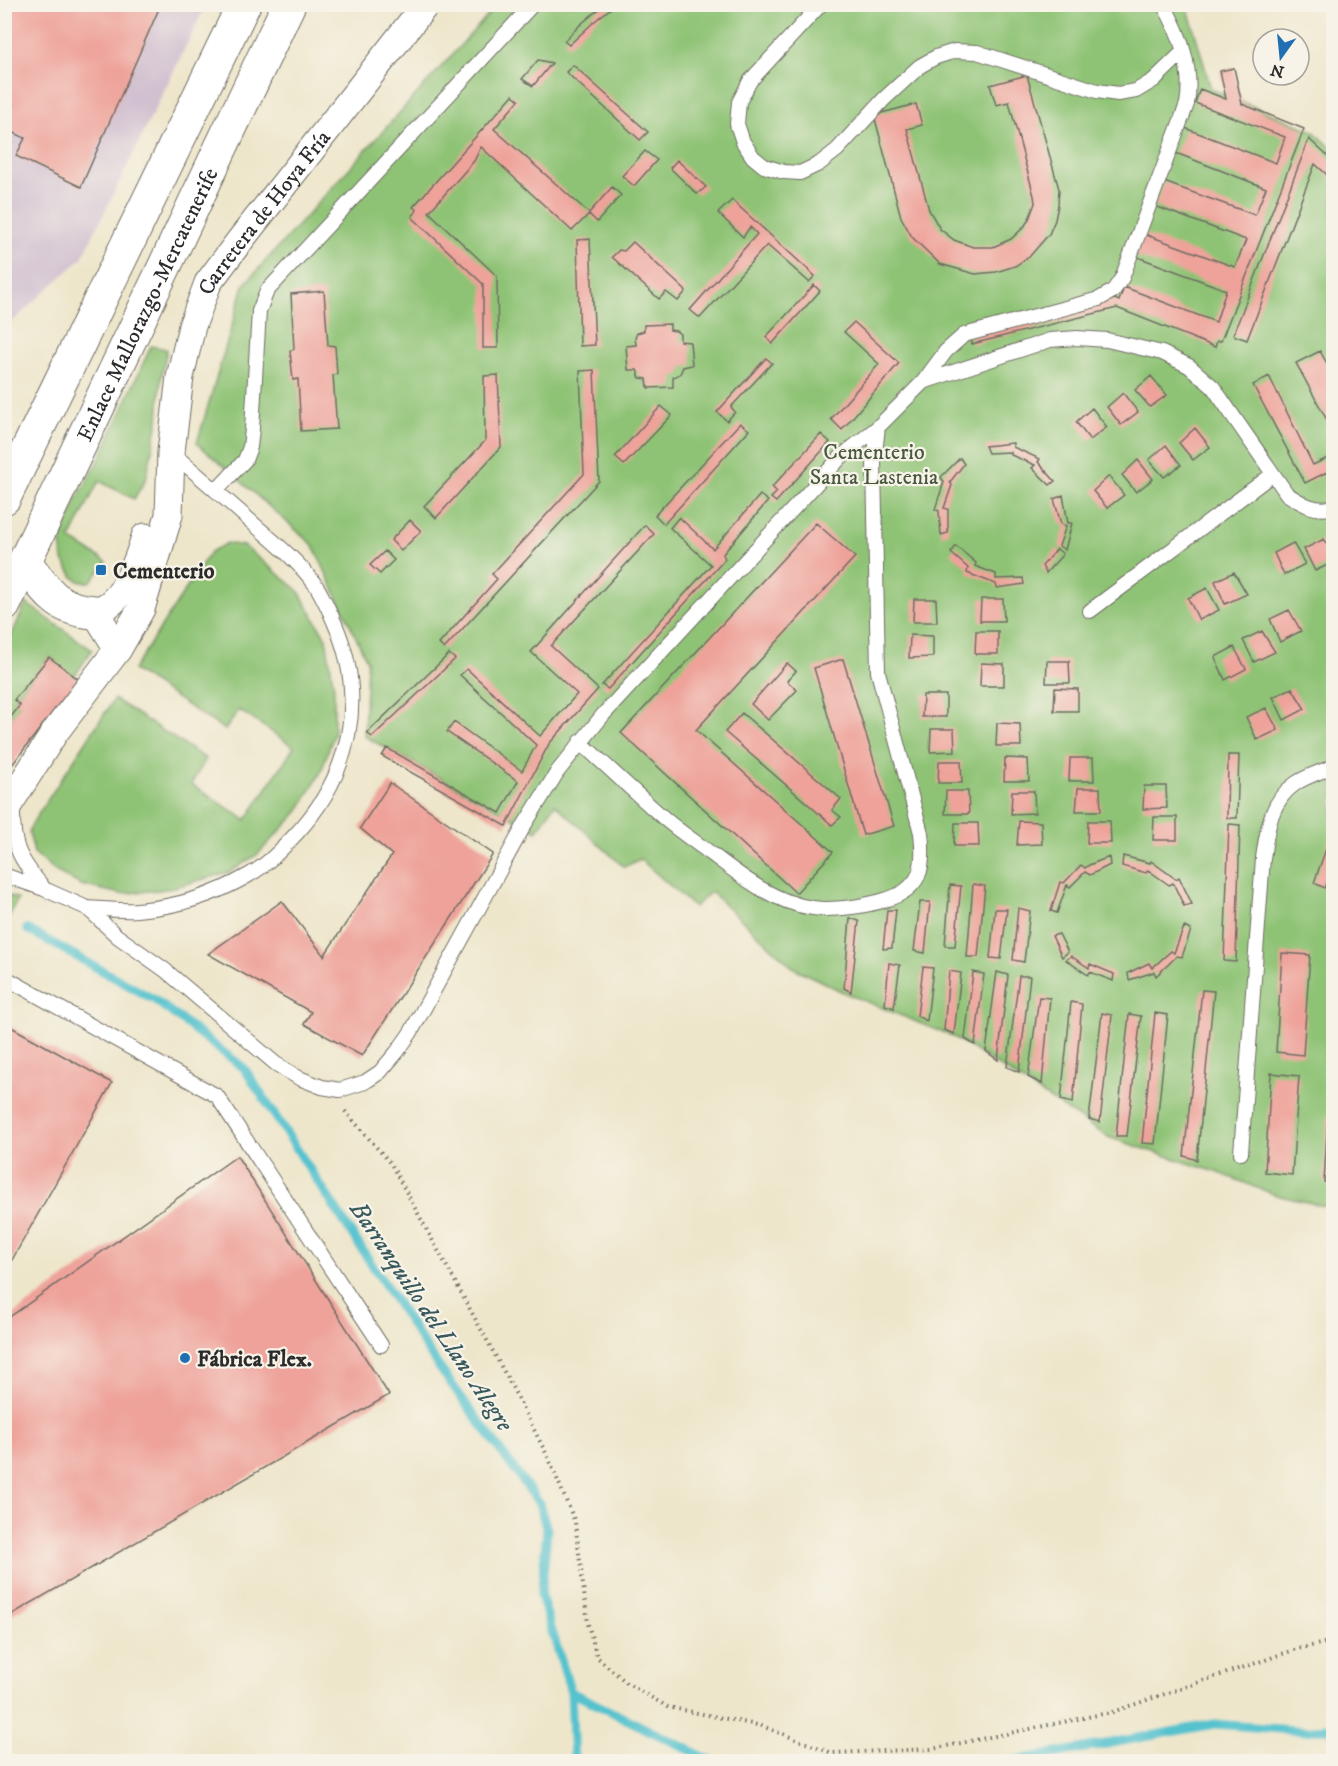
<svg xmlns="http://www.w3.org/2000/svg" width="1338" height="1766" viewBox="0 0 1338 1766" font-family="'IM FELL DW Pica',serif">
<rect width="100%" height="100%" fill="#f7f3e8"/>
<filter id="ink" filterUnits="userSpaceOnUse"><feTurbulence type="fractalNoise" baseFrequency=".0167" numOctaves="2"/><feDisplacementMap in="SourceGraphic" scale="12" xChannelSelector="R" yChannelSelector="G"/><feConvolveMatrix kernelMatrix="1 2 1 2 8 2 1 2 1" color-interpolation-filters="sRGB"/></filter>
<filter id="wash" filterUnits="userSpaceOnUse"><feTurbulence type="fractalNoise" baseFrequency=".008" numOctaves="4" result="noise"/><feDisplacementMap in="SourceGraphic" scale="24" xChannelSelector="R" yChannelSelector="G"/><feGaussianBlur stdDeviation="1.35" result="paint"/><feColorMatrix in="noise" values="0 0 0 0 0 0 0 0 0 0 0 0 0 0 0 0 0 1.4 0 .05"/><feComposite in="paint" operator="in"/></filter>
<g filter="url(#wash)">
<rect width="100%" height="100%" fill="#eee6cb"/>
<path fill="#cfbdcf" d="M5 5H206L82 258 5 328Z"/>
<path fill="#8ec375" stroke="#5c7750" stroke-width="1.5" d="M497 5H1187L1211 89 1313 131 1333 149V1208L1276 1195 1222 1174 1108 1137 954 1037 845 993 794 968 711 892 694 907 640 859 624 867 555 804 537 831 364 736 367 661 313 545 197 443 244 285Z
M151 346 167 349 161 379 158 422 146 479 134 499 99 481 70 539 107 562 90 582H81L73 577 63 560 61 541 77 498 100 458Z
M227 543 244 546 298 590 326 638 334 688V734L321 772 298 812 258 854 230 872 167 889 121 894 81 885 55 871 34 853 29 832 33 822 114 699 206 759 191 784 246 820 294 747 239 710 225 730 133 670 210 552Z
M26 603 92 650 74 677 49 657 14 700 20 705 5 726V650Z
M5 894 18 899 5 924 4 894Z"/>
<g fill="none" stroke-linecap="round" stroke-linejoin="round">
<path stroke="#55c2ce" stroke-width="9" d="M27 929 155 1000 244 1068 436 1363 539 1503 547 1530 541 1596 571 1692 574 1762
M571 1692 714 1762
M1009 1762 1214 1724 1307 1731 1334 1727"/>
</g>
<g id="blocks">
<path fill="#eea29a" d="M4 4H161L81 187 16 156 25 138 4 128 13 104 4 100Z
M605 4H616L596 20 569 45 564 41 581 24Z
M538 60 552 63 533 86 522 79Z
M573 65 648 132 640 140 566 72Z
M1234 68 1242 104 1304 129 1221 341H1217L1215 347 1117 308 972 344 970 336 1115 299 1119 301 1124 287 1216 322 1226 290 1135 256 1144 234 1235 267 1246 240 1155 206 1164 182 1255 215 1266 188 1176 153 1185 128 1276 163 1285 137 1195 103 1200 89 1226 99 1220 71Z
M1027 75 1059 189 1058 205 1055 220 1049 234 1030 256 1015 266 996 272 975 274 940 264 912 237 901 217 874 115 916 104 922 125 907 129 929 210 940 229 954 240 973 247H993L1011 239 1024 227 1029 219 1035 203 1034 196 1009 102 996 105 990 85Z
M513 95 519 100 494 129 589 213 612 187 621 195 597 222 589 214 572 231 481 147 474 161 429 212 497 276 498 348H483V284L412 217 417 210 413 207Z
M1309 139 1334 162V181L1315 164 1247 340 1233 335Z
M645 151 657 160 634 186 622 176Z
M677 160 706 187 697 194 670 168Z
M732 200 815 276 809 282 767 245 700 318 690 310 757 234 750 227 743 237 718 213Z
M590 239 595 345 580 346 577 240Z
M633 242 686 291 678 301 666 292 659 299 612 257 619 250 624 251Z
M814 285 820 291 772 344 766 337Z
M324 291 328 345 335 346 337 374 333 375 337 429 301 431 298 379 293 380 290 351 294 349 291 294Z
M854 322 899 363 842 430 831 419 879 364 844 332Z
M670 324V330L676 331 680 334V341L690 342 692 365 683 367 680 374 673 377V387L648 388 647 379 640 378 637 370H628L626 346 636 345 635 338 637 333 644 331V325Z
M1320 351 1334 376V433L1296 363Z
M766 358 772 363 731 407 735 412 727 421 717 412Z
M594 370 599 481 444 649 439 644 497 579 492 574 584 474 580 371Z
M498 375 501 447 436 518 424 506 485 441 484 376Z
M1151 376 1167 395 1150 407 1135 390Z
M1269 376 1313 465 1334 455V484L1327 472 1305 483 1253 385Z
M1123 393 1138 412 1121 425 1107 407Z
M661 406 672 415 624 465 615 457Z
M1092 408 1107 427 1090 440 1076 422Z
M740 423 749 430 664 524 655 515Z
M1195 428 1210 447 1193 460 1179 443Z
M821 434 830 442 776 502 771 498 777 492 772 487Z
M1013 443V447L1040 459 1038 462 1055 481 1050 485 1032 468 1035 465 1011 455V452L988 453 985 446Z
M1166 445 1181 465 1164 477 1149 460Z
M960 458 964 464 950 482 952 485 944 508 948 509V533L941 535 939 511 935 509 944 482 941 477Z
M1138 460 1153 479 1136 492 1122 475Z
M1109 476 1124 495 1107 508 1093 491Z
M760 495 768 501 723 554 725 559 608 689 602 685 711 565 670 528 679 517 713 549Z
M1063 495 1068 523H1072L1065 550 1059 546 1066 526 1061 524 1054 499Z
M410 520 421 531 401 551 391 540Z
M816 523 855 557 696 730 833 852 796 893 621 733Z
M645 525 654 534 551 646 598 689 549 744 506 826 382 756 387 748 500 813 518 781 447 732 454 722 522 771 536 745 460 675 467 669 540 736 577 694 531 652Z
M1324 539 1334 557V562L1315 571 1304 549Z
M1293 543 1305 564 1284 575 1274 553Z
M956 546 976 563 975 566 996 574V579L1023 578 1024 584 997 588 996 584 967 573 968 568 951 553Z
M1057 549 1063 554 1046 573 1042 566Z
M385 551 394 560 380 574 370 565Z
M1234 572 1247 594 1225 604 1215 581Z
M1207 588 1219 610 1199 620 1188 598Z
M914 599H936L937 622H913Z
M981 599H1003L1004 621H980Z
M1289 610 1301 631 1280 642 1270 619Z
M976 631H998V654H975Z
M1262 631 1275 652 1254 662 1243 640Z
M910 635 933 636V657L909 658Z
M1234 647 1246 669 1225 680 1215 657Z
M449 654 455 659 372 737 367 733Z
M49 657 78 679 12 765 4 760V726L20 705 14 700Z
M843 659 894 826 863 835 814 668Z
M1047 661H1069L1070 683H1046Z
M787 663 796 671 787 681 797 690 768 720 751 704Z
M981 663 1004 664V686H980Z
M1055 688 1078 689V711H1054Z
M1292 688 1305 709 1284 720 1273 697Z
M923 695H946V717H922Z
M1266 708 1278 730 1257 740 1246 717Z
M742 713 841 799 832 810 841 817 832 825 725 732Z
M997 723 1020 724 1021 746H996Z
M931 729H954L955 751 930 752Z
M1228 755H1239L1237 818H1227Z
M1005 758 1028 759 1029 781H1004Z
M1070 758H1093L1094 781H1069Z
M939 761H961L962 783H938Z
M390 783 493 854 362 1056 304 1024 311 1012 208 954 282 901 324 956 392 855 360 828Z
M1144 786H1166L1167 808 1143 809Z
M1078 788H1100L1101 811H1076Z
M946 791H968L969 814H945Z
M1012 791H1034L1035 813 1011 814Z
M1154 817H1177V840H1153Z
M1019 821 1041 822 1042 844 1017 845Z
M1088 821H1110L1111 843H1087Z
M955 823H978L979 846H954Z
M1229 824 1240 825 1236 962 1224 961Z
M1333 829 1334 865 1325 888 1314 883Z
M1123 856 1150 863 1151 861 1176 879 1179 877 1192 904 1184 906 1173 883 1169 885 1148 870 1146 873 1122 866Z
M1109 857 1110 865 1090 875 1085 872 1070 887 1067 885 1057 913 1051 911 1060 882 1064 883 1081 865 1085 868 1089 865Z
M973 884 985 886 978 957H967Z
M950 885 961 886 955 946H945Z
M920 902H930L925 953 914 951Z
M1018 908 1030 911 1024 962 1013 960Z
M995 909H1007L1001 959 990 958Z
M887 910H896L892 948 883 949Z
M850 918 859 921 851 992 844 988Z
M1184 927 1191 930 1182 957 1177 956 1156 976 1154 972 1129 980 1128 973 1149 963 1152 968 1171 951 1174 953Z
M1059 934 1068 952 1062 957 1052 936Z
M1282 953 1310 955 1303 1055 1276 1052Z
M1071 956 1089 968 1090 964 1114 974 1113 981 1090 972 1088 975 1066 960Z
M889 963 900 965 894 1008 885 1005Z
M923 967 933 968 927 1021 917 1016Z
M949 971 961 973 954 1034 944 1030Z
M973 972 984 974 975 1045 965 1039Z
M997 972 1008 975 998 1060 986 1051Z
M1019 976H1030L1019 1072 1007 1067Z
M1202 990 1214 991 1197 1160 1184 1156Z
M1039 997 1050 998 1042 1084 1028 1077Z
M1071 1002 1082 1004 1073 1103 1061 1100Z
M1102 1013 1112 1015 1100 1122 1089 1119Z
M1155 1013 1168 1015 1155 1144 1142 1143Z
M1129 1014 1141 1016 1127 1136H1116Z
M4 1023 112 1083 4 1274Z
M1271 1073 1299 1076 1292 1175 1265 1172Z
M1330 1083H1334V1184L1324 1182Z
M237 1156 389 1395 4 1619V1321Z"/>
</g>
</g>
<g filter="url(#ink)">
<use href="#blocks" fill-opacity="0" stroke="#6f6c63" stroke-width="1.5"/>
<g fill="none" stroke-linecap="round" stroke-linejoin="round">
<defs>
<path id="service" d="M821 4 750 81 739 102 737 124 743 142 753 157 764 166 784 172 800 173 819 164 837 150 884 99 920 66 936 57 955 51 977 52 1097 91 1118 94 1136 91 1154 80 1183 52
M923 382 946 351 964 335 1099 299 1113 291 1122 278 1187 104C1193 70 1181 34 1163 4
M216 491 245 460 250 447 252 429 259 311 267 291 533 4
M1090 611 1273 474
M580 742C608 767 636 794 665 819 680 832 697 843 713 855 742 877 775 903 813 908 833 911 866 906 885 900 922 889 925 867 921 833L878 672 874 462 878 427
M13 804C12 844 17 857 43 887
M4 875 44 889 87 908 117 936 165 970 276 1064 299 1078 322 1087 340 1090 365 1082 380 1072 397 1052 411 1032 525 824 558 771 603 715 841 457 878 427 923 382 1050 340 1077 338 1107 340 1162 353 1189 366 1213 387 1287 494C1301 503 1316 513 1334 507
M87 908C103 909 120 911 137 910 175 907 215 895 249 875 267 865 282 849 296 834 351 775 367 698 335 624 330 612 324 599 317 587 300 563 278 545 256 526 228 501 199 476 171 452
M4 977 217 1096 381 1345
M1241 1153 1263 858C1267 831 1270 801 1295 784 1306 776 1321 772 1334 766"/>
<g id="minor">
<path d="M118 649 95 612C101 609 108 606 112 602 128 588 139 557 145 537"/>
<path id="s1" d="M4 812 55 732 118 649 141 609 169 515 171 452 180 377 192 326 208 283 238 243 426 4"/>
</g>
<g id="primary">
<path d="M4 498 244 4"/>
<path d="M25 562C47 591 56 610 95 612"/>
<path id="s2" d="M4 605 289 4"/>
</g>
</defs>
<use href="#service" stroke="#6f6c63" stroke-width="16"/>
<use href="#minor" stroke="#6f6c63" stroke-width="29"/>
<use href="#primary" stroke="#6f6c63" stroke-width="35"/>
<path stroke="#6f6c63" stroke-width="4" stroke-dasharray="1.5 4.5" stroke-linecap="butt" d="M345 1111 391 1164 508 1379 548 1457 575 1522 588 1624 597 1657 628 1684 668 1707 762 1726 832 1753 932 1749 1112 1712 1297 1649 1334 1641"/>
<use href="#service" stroke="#fff" stroke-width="14"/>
<use href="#minor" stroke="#fff" stroke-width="27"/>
<use href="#primary" stroke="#fff" stroke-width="33"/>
</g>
</g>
<g fill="#1f6fb2" stroke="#f7f3e8" stroke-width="2">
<rect x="95" y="564" width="12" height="12" rx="3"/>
<circle cx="185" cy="1358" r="6"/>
</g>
<g text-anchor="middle" stroke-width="4.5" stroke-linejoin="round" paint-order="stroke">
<g font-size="22" fill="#2b2b2b" stroke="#f7f3e8">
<text dy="8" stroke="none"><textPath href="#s1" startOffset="670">Carretera de Hoya Fría</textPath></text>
<text dy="8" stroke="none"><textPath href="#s2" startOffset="333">Enlace Mallorazgo-Mercatenerife</textPath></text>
</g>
<g font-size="22" fill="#495941" stroke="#f7f3e8">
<text x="874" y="459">Cementerio<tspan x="874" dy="25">Santa Lastenia</tspan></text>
</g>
<g font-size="22" font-weight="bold" fill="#2b2b2b" stroke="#f7f3e8" text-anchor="start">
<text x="113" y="578">Cementerio</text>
<text x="197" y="1366">Fábrica Flex.</text>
</g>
<g font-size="24" font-style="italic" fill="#38585c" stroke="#f7f3e8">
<text transform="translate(432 1316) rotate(56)" y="8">Barranquillo del Llano Alegre</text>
</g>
</g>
<rect width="1338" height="1766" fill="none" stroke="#f7f3e8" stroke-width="24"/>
<g transform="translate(1281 57) rotate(195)"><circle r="28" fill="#f7f3e8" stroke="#a5a39c" stroke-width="1.5"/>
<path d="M0-4.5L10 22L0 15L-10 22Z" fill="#1f6fb2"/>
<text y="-9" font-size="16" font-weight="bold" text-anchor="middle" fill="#2b2b2b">N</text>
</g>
</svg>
